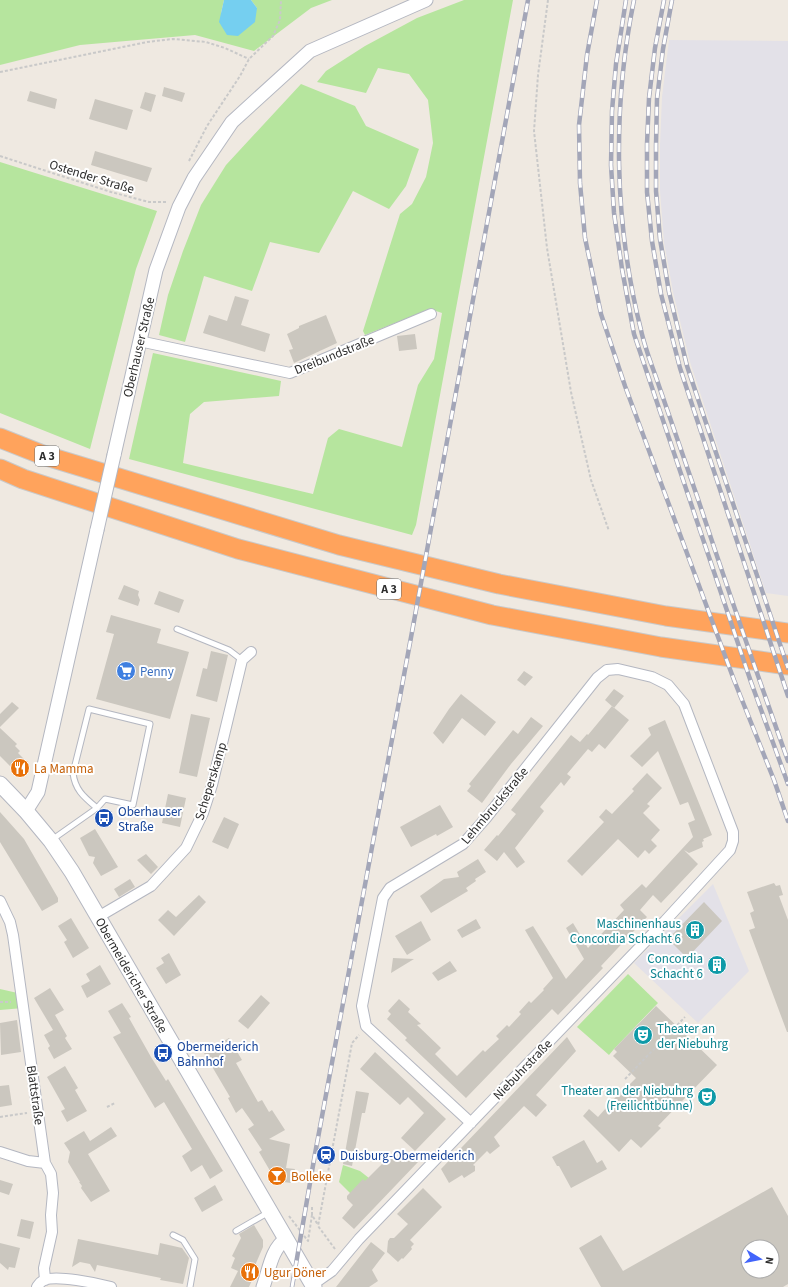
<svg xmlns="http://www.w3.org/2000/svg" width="788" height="1287" viewBox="0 0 788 1287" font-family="'Source Sans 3',sans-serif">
<rect width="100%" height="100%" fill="#efe9e1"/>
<path fill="#e3e1e8" d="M669 40 788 41V596L766 593 690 362 673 292 664 242 660 191V145L662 97Z
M713 884 749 971 698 1023 634 963Z"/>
<path fill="#b6e59e" d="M0 0H224L221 13 257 8 251 0H332L311 8 254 51 195 35 80 45 0 65Z
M464 0H513L416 525 412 535 129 459 153 353 281 381 279 396 204 402 190 414 183 463 313 494 328 438 339 429 402 447 418 385 434 359 442 313 430 309 365 335 363 331 400 214 412 204 426 177 433 143 428 100 409 74 378 68 366 93 317 82 326 71 365 46 417 18Z
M301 84 355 106 366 126 419 149 406 186 389 209 353 191 319 253 270 242 252 291 204 276 185 342 159 335 168 295 183 251 201 205 226 165Z
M0 162 157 211 136 269 90 449 0 413Z
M628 974 658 1003 614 1049 609 1055 577 1027Z
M0 989 22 994 23 1008 0 1010Z
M343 1165 360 1171 388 1193 380 1188 358 1201 339 1182Z"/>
<path fill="#75cff0" d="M224 0H251L257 8 255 22 238 36 227 35 219 22Z"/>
<path fill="#cbc7bf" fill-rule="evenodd" d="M164 87 185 93 182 102 162 96Z
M30 91 57 99 55 109 27 101Z
M145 92 156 95 151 112 140 108Z
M95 99 133 110 127 130 89 119Z
M95 151 152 168 147 182 91 165Z
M235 296 249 300 241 325 270 334 265 352 203 333 209 315 227 321Z
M326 315 337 343 294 363 289 350 293 349 287 334 299 328V326Z
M415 334 417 349 399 351 397 336Z
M124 585 139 591 138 595 140 600 138 606 118 599Z
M159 591 184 600 179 613 154 604Z
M111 615 161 629 157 643 189 652 170 719 96 699 114 634 106 632Z
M211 651 228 655 217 702 196 696 203 668 207 669Z
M524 671 533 677 525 686 517 680Z
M614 689 624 696 614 708 605 700Z
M461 694 496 722 485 736 462 718 443 744 433 733 449 709Z
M12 702 19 708 0 727V714Z
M612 706 629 720 605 749 599 744 592 752 588 749 567 774 571 777 564 786 561 782 540 807 544 811 515 848 525 862 517 868 504 852 497 861 484 850 497 835 498 836 516 814 511 810 571 735 580 742 587 734 588 735Z
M191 714 210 718 197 777 179 773Z
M531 717 543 726 511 764 482 803 467 791 471 786 469 784 513 730 518 734Z
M665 720 712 835 703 839 704 841 702 842 703 847 689 853 684 850 698 864 661 903 653 895 640 910 647 917 601 966 603 968 558 1015 552 1009 466 1098 405 1040 407 1038 387 1019 391 1014 388 1011 399 999 410 1009 408 1012 421 1024 417 1025 441 1048 435 1054 457 1076 483 1050 485 1052 499 1039 496 1036 507 1025 509 1027 521 1014 519 1012 529 1001 531 1003 544 990 543 989 553 978 525 930 533 926 566 979 584 959 566 928 573 923 588 948 624 910 620 905 642 884 646 888 693 837 688 823 695 820 688 802 680 805 658 751 642 767 630 756 651 735 648 728Z
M0 728 17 744 15 746 20 751 18 753 29 764 21 772 15 767 13 769 0 756Z
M647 773 662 788 647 804 650 806 643 813 660 830 651 840 657 846 649 854 645 850 638 858 618 839 582 876 567 861 604 822 599 817 606 809 612 814 634 791 632 789Z
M168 794 186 798 180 827 162 823Z
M440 805 453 827 437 836 436 834 411 847 400 827Z
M0 812 24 839 58 898V902L42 911 0 842Z
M224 817 239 824 228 849 212 842Z
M95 829 118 867 101 876 93 863 95 857 89 856 80 838Z
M146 854 158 867 151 874 137 860Z
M478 859 486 872 475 879 476 881 466 888 468 891 431 913 420 896 444 879 459 877 457 872Z
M130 879 135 887 119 897 114 889Z
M774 883 776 886 780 885 783 895 779 896 788 920V1032H787L749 930 755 928 750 913 754 911 747 892Z
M199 895 206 902 174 936 158 920 168 910 176 917Z
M704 902 722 921 687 958 668 939Z
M71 918 89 948 73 958 64 942 67 940 58 926Z
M476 919 481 928 462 938 457 930Z
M421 921 431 940 407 955 395 936Z
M169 953 181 975 166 984 156 968 164 963 161 958Z
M393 958 414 959 391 973Z
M717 958 724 965 717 972 710 965Z
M450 961 457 971 438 981 432 973Z
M100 965 111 984 87 998 81 986 90 981 86 974Z
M50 988 64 1010 55 1015 67 1036 65 1038 72 1049 54 1059 48 1048 50 1046 44 1035 53 1030 34 998Z
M261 995 270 1003 248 1029 238 1021Z
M122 1003 131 1017 129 1018 151 1057 166 1081 168 1079 223 1171 210 1179 202 1165 191 1172 182 1156 192 1149 164 1102 155 1108 113 1037 121 1033 108 1011Z
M656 1006 717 1065 658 1126 661 1128 641 1148 631 1139 619 1152 583 1116 589 1109 598 1117 622 1090 623 1091 636 1078 613 1056 617 1052 614 1049Z
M17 1020 21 1052 1 1055 0 1023Z
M567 1037 576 1051 536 1095 547 1105 536 1117 524 1106 494 1137 500 1146 490 1154 487 1151 473 1165 475 1166V1171L464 1178 462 1175 449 1183 441 1169Z
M229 1038 242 1060 236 1063 258 1102 262 1100 269 1112 272 1110 285 1130 269 1139 290 1144 286 1168 295 1169 291 1183 276 1181 259 1152 262 1150 248 1129 254 1125 242 1108 236 1113 228 1098 230 1097 204 1053Z
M375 1052 446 1119 415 1151 401 1138 424 1113 408 1097 400 1105 360 1069Z
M65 1066 78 1088 75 1090 87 1111 67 1122 61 1111 65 1109 47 1077Z
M9 1085 12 1105 0 1107V1086Z
M356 1091 369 1093 365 1113H362L352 1166 343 1164Z
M111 1127 117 1136 88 1154 110 1191 91 1202 81 1188 82 1186 79 1182H80L68 1162 70 1152 64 1143 84 1131 90 1141Z
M584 1140 597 1163 602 1160 607 1169 571 1188 559 1166H557L552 1157Z
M407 1151 418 1162 354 1229 342 1218 353 1205 347 1199V1196L363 1179 365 1181 391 1155 397 1161Z
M0 1180 13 1184 9 1195 0 1192Z
M215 1185 223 1200 202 1212 194 1198Z
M772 1187 788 1216V1284L783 1287H601L579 1248 601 1235 623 1271ZM748 1247H772V1271H748Z
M423 1188 442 1207 410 1240 414 1244 411 1247 412 1249 403 1259 402 1258 398 1262 387 1252 388 1241 390 1238H394L408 1224 397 1214Z
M21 1219 34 1222 30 1239 17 1236Z
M254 1225 263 1240V1247L250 1277 253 1278 249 1287H230L238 1271 231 1268 235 1258 232 1256 241 1238 239 1234Z
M78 1239 158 1255 160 1243 182 1248 189 1258 183 1284 160 1280 161 1278 97 1265 95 1272 90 1264 80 1262 72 1267Z
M371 1242 385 1253 372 1270 378 1281 369 1287H336Z
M0 1243 20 1248 15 1268 9 1267 8 1270 0 1263Z"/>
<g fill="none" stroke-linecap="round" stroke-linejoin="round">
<defs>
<path id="service" d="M177 629 229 650 242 660
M45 765 73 773C75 790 84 797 97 808
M53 839 97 808 105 799 133 805 150 724 89 709 73 773
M236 1231 269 1212
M173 1235 183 1240 195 1259 190 1287"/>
<path id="minor" d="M139 341 290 373 431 314
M0 901 10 922 13 935 45 1163 51 1174 53 1193 51 1215 52 1232 44 1268 45 1280
M98 917 151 886 186 848 203 813 212 785 242 660 251 652
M0 1152 28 1161 45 1163
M312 1285 332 1271 359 1239 665 921 730 850 733 841V832L684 704 668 685 652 677 618 669 607 670 597 678 486 818 463 844 390 888 383 898 362 1006 366 1026 471 1123
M37 1287C39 1284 40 1282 44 1280 57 1275 96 1283 111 1287"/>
<path id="tertiary" d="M114 455 156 270 179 207 194 178 232 122 310 51 426 0
M26 811 38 792 97 530
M263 1287C269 1271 271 1249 286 1239"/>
<path id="secondary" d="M0 784 26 811 51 841 72 872 314 1287"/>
<path id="motorway" d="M0 438 43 455 339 545 499 584 666 616 788 633
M0 469 23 479 238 549 492 615 661 647 788 665"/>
</defs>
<use href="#service" stroke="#b4b7c1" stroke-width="7"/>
<use href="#minor" stroke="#b4b7c1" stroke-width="12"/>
<use href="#tertiary" stroke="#b4b7c1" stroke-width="15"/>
<use href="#secondary" stroke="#b4b7c1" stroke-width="17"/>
<use href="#motorway" stroke="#c9c9c9" stroke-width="21"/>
<path stroke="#c9c9c9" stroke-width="2" stroke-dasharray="3 2" stroke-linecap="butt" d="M548 0 538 75 534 131 547 248 571 392 591 480 609 531
M0 72 147 42 173 39 206 42 225 48 249 59
M0 156 111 192 149 202H168
M189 161 207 126 240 76 249 59 273 36 280 20 281 0
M0 1002H11
M625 1079 685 1017
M107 1107 115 1103
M0 1117 27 1113
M312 1207V1215L318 1225
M289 1216 308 1241 312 1215
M335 1249 318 1226 352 1043 359 1035"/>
<use href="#service" stroke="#fff" stroke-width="5"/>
<use href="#minor" stroke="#fff" stroke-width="10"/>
<use href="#tertiary" stroke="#fff" stroke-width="13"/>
<use href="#secondary" stroke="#fff" stroke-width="15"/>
<use href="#motorway" stroke="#ffa35c" stroke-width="19"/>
<defs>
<path id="rail" d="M597 0 587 55 579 125 580 183 585 238 601 314 625 386 734 680 774 780 788 821
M626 0 616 64 612 111 611 165 614 213 622 269 634 334 751 682 788 784
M634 0C612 108 614 223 641 330 645 349 653 368 659 386 672 424 685 461 698 499 727 587 757 674 788 761
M664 0 655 48 649 98 647 144V192L652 241 661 294 680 368 788 696
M672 0 663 49 657 99 656 145V191L660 239 669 292 687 366 788 668
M292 1287 315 1154 412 632 528 0"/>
</defs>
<use href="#rail" stroke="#a3a6b8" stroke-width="4.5"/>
<use href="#rail" stroke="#fff" stroke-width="3" stroke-dasharray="9" stroke-linecap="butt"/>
<defs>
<path id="tertiary-bridge" d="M97 530 114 455"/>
</defs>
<use href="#tertiary-bridge" stroke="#b4b7c1" stroke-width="15" stroke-linecap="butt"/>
<use href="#tertiary-bridge" stroke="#fff" stroke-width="13"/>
</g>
<defs>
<symbol id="supermarket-disc" viewBox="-11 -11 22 22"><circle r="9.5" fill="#3f7fe0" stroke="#fff"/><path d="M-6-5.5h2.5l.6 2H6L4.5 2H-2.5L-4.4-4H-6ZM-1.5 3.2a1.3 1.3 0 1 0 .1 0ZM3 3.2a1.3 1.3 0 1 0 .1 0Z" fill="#fff"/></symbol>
<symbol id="restaurant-disc" viewBox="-11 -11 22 22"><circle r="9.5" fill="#e8710a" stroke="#fff"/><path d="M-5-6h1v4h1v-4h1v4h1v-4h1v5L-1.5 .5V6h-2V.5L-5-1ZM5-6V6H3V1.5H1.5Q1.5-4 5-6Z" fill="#fff"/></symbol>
<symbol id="bus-disc" viewBox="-11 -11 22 22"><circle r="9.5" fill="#1a4fb4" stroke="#fff"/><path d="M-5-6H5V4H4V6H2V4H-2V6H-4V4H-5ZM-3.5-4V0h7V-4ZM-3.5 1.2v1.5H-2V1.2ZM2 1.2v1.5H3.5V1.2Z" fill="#fff"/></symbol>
<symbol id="building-disc" viewBox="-11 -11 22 22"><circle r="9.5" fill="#0f9aa8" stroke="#fff"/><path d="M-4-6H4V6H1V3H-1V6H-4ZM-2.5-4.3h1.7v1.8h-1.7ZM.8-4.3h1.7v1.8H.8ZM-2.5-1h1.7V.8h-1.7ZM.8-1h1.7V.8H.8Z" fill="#fff"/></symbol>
<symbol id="theatre-disc" viewBox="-11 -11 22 22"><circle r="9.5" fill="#0f9aa8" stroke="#fff"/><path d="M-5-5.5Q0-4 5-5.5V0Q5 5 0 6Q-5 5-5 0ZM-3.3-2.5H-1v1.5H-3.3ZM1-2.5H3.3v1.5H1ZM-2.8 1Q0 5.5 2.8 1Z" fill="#fff"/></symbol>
<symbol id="station-disc" viewBox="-11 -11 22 22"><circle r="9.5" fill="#1a4fb4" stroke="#fff"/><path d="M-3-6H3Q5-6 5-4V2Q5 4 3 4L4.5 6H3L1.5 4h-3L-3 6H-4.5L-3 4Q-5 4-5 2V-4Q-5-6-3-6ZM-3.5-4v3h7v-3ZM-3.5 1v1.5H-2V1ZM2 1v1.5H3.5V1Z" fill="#fff"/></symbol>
<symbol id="bar-disc" viewBox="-11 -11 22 22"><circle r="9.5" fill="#e8710a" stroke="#fff"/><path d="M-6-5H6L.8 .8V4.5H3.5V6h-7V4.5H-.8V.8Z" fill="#fff"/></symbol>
</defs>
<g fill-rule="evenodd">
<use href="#supermarket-disc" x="115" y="660" width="22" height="22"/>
<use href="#restaurant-disc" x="9" y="757" width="22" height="22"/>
<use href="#bus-disc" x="93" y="807" width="22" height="22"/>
<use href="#building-disc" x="684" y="919" width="22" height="22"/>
<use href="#building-disc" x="706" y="954" width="22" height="22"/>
<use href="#theatre-disc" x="632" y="1024" width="22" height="22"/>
<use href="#bus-disc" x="152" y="1042" width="22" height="22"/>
<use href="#theatre-disc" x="696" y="1086" width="22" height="22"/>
<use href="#station-disc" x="315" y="1144" width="22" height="22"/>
<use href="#bar-disc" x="266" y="1165" width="22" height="22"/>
<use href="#restaurant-disc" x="239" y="1261" width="22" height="22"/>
</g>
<g text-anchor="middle" stroke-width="4" stroke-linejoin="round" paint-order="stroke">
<g fill="#fff" stroke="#6d6d6d" stroke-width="1">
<rect x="35" y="446" width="24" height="20" rx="3"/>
<rect x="377" y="579" width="24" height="20" rx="3"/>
</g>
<g font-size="12" font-weight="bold" fill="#2e2e2e">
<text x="47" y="460">A 3</text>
<text x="389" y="593">A 3</text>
</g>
<g font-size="13" fill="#2e2e2e" stroke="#fff">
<text transform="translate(92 176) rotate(17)" y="5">Ostender Straße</text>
<text transform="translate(138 347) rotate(-77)" y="5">Oberhauser Straße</text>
<text transform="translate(334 354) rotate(-22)" y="5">Dreibundstraße</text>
<text transform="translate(210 781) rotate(-73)" y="5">Scheperskamp</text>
<text transform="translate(494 805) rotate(-50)" y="5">Lehmbruckstraße</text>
<text transform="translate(132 975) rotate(60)" y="5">Obermeidericher Straße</text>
<text transform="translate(522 1069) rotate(-46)" y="5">Niebuhrstraße</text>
<text transform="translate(36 1095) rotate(82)" y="5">Blattstraße</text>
</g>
<g font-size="13" fill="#366cbe" stroke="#fff" text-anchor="start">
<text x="140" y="676">Penny</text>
</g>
<g font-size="13" fill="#c56008" stroke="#fff" text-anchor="start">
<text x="34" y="773">La Mamma</text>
<text x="291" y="1181">Bolleke</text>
<text x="264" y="1277">Ugur Döner</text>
</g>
<g font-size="13" fill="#164399" stroke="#fff" text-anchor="start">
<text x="118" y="816">Oberhauser<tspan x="118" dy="15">Straße</tspan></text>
<text x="177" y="1051">Obermeiderich<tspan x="177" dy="15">Bahnhof</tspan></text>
<text x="340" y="1160">Duisburg-Obermeiderich</text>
</g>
<g font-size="13" fill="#0d838f" stroke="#fff" text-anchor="end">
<text x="681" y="928">Maschinenhaus<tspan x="681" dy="15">Concordia Schacht 6</tspan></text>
<text x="703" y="963">Concordia<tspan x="703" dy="15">Schacht 6</tspan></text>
<text x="657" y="1033" text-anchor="start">Theater an<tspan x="657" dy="15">der Niebuhrg</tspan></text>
<text x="693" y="1095">Theater an der Niebuhrg<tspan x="693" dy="15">(Freilichtbühne)</tspan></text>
</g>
</g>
<g transform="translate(760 1259) rotate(100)"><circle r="19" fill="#ffffff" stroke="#ababab"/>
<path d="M0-3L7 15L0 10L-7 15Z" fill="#4264fb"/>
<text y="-6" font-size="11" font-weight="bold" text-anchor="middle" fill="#2e2e2e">N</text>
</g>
</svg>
